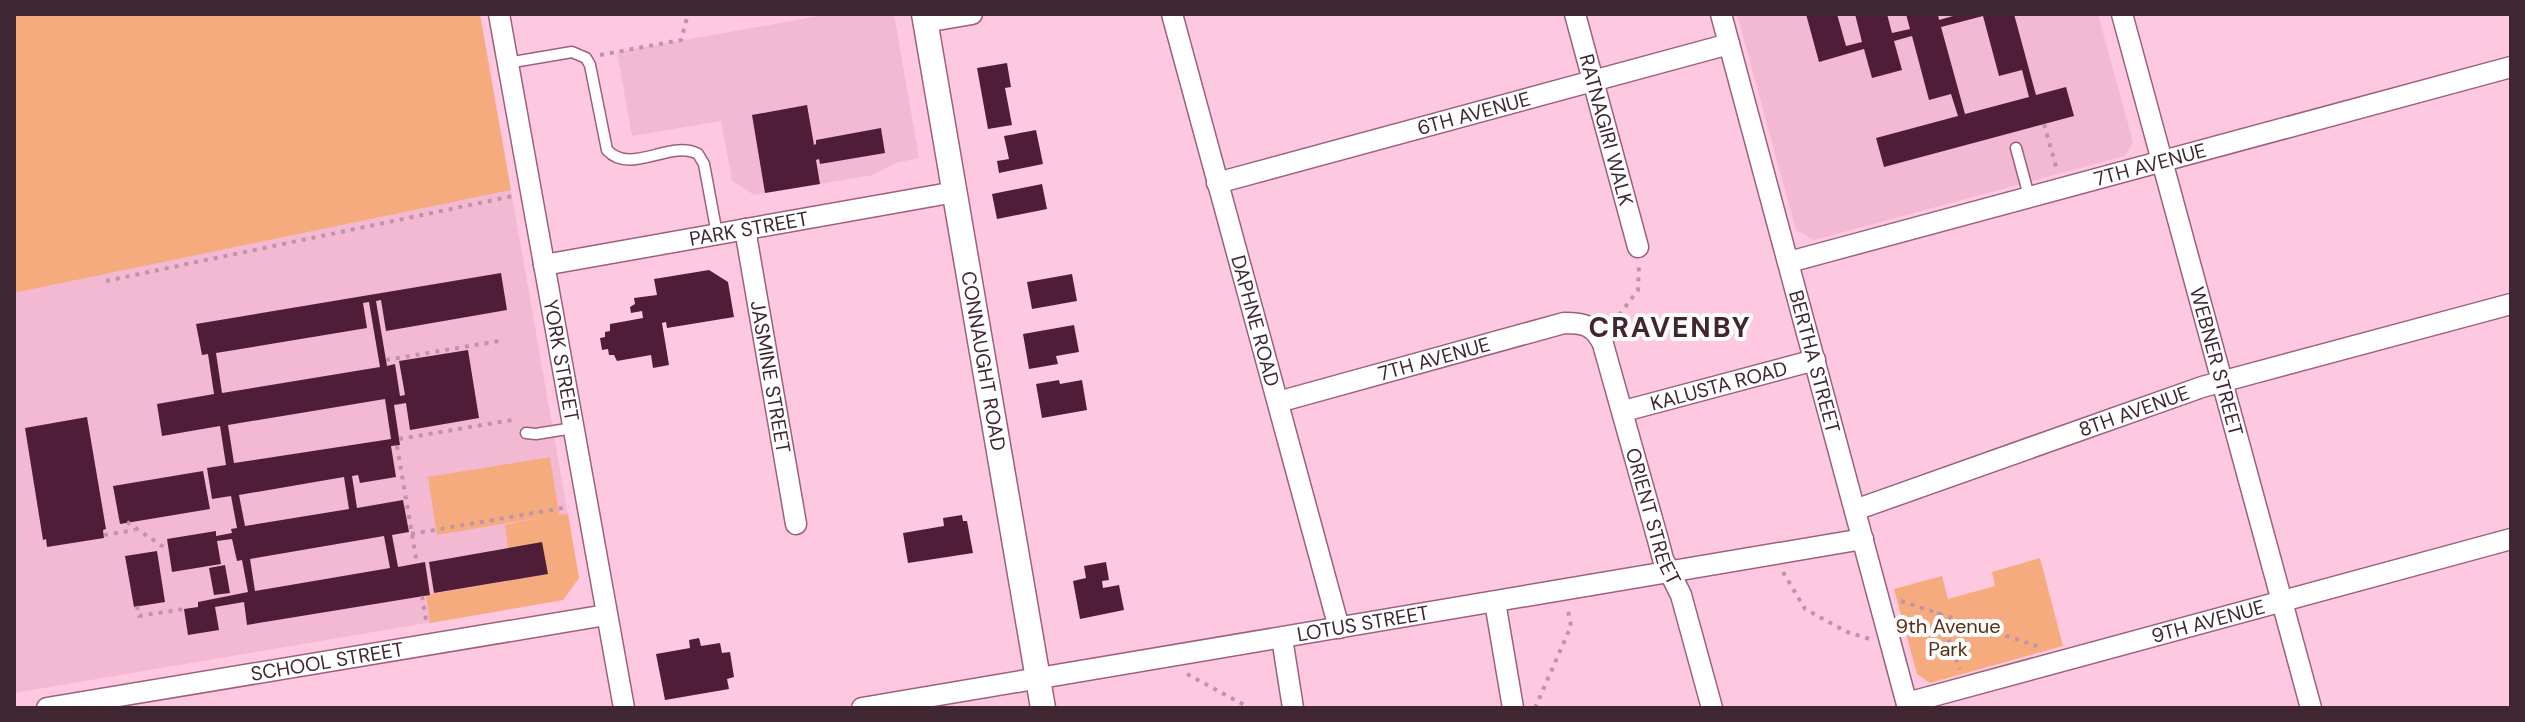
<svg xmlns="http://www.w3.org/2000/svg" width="2525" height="722" viewBox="0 0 2525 722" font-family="'DM Sans',sans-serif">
<rect width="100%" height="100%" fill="#fec9e0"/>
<path fill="#f3b9d3" d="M830 14H894L919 158 895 163 873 175 754 195 732 180 721 121 632 136 617 52Z
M1737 14H2098L2133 142 2125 156 1814 240 1796 230Z
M511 190 579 578 563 600 14 693V293Z"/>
<path fill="#f6ab7f" d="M14 14H480L511 190 14 293Z
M550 457 559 515 568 514 579 578 563 600 430 623 426 595 547 574 508 548 505 525 543 517 437 535 428 477Z
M2040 558 2063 646 1930 683 1917 674 1894 589 1942 576 1948 599 1995 586 1992 572Z"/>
<path fill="#501d38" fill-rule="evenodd" d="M1806 14H1837L1846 46 1862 42 1855 14H1887L1892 33 1910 29 1906 14H1938L1939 20 1960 14H2014L2036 95 2066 87 2074 116 1884 167 1876 138 1958 116 1951 94 1929 100 1912 36 1894 41 1902 70 1872 78 1864 49 1819 62ZM1983 16 1999 76 2022 70 2029 97 1965 114 1941 27Z
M1007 63 1011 87 1005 88 1012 125 988 129 977 68Z
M807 105 814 145 816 144V140L881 128 885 153 820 164 819 159 816 160 820 184 765 193 752 115Z
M1036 130 1043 164 999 173 997 161 1009 159 1004 136Z
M1042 184 1047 209 997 219 992 194Z
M709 270 728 282 734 317 667 328 666 322 662 323 669 365 653 368 651 355 617 361 614 355H609L608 349 602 350 600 338 605 337V332L610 331V324L643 318 642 311 631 313 630 307 635 304 634 298 657 295 654 279Z
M501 273 507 310 386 331 381 300 376 301 387 366 395 364 400 396 405 395 399 361 468 350 479 418 410 430 406 403 394 405 400 445 391 446 396 477 360 483 358 475 352 476 357 508 403 500 409 532 392 535 398 567 425 562 430 595 247 625 244 602 215 607 219 630 188 635 184 609 198 607V602L248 592 242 560 237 561 232 539 217 541 221 564 172 572 167 539 216 531V536L232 533 231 529 237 528 231 496 212 499 207 468 226 465 220 426 162 436 157 404 214 394 208 354 202 355 196 324ZM369 302 380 367 222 393 216 353 367 328 363 303ZM385 399 391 439 234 463 228 425ZM344 477 349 509 245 526 239 495ZM384 536 390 568 255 591 250 559Z
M1072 274 1077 301 1032 309 1027 282Z
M1074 325 1079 352 1056 356 1058 364 1029 369 1023 334Z
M1059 380 1060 384 1082 380 1087 410 1042 418 1036 384Z
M87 417 106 529 103 530 104 538 47 547 46 539 43 540 25 428Z
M203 471 210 509 120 524 113 486Z
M962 515 963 521H967L973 553 908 563 903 533 944 526 943 518Z
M542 542 548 574 434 593 429 562Z
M157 551 165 602 134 607 125 556Z
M1106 562 1109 580 1102 581 1103 588 1119 585 1124 610 1080 619 1073 581 1086 578 1084 566Z
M225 565 230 593 214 595 209 568Z
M699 638 701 646 720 643 722 653 730 652 734 677 727 679 729 689 665 700 656 654 690 648 689 640Z"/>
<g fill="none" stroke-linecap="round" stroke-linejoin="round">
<defs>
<path id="service" d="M507 63 572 52 586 58 590 65 607 150C631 176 670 139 698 154L704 164 717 234
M2016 148 2029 196
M526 433 536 434 573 428"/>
<g id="minor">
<path id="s1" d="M499 14 624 708"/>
<path id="s2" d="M1172 14 1339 628"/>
<path id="s3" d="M1575 14 1638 247"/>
<path id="s4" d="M1721 14 1908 708"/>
<path id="s5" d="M2122 14 2311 708"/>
<path d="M925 22 972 14"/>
<path id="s6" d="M1217 183 1729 44"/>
<path id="s7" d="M745 229 796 524"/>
<path id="s8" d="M1789 262 2511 67"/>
<path id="s9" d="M544 265 955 192"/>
<path id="s10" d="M1278 402 1564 323C1584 323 1594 325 1603 344L1658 540 1663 559 1681 595 1712 708"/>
<path id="s11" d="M1624 411 1815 360"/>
<path id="s12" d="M1855 510 2202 387 2511 304"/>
<path d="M1495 602 1513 708"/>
<path d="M1282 638 1293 708"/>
<path id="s13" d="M1907 703 2511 539"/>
<path id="s14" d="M47 708 606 615"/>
<path id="s15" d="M862 708 1863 539"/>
</g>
<g id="tertiary">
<path id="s16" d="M924 14 1043 708"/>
</g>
</defs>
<use href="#service" stroke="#9b617c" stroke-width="13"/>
<use href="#minor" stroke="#9b617c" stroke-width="23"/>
<use href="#tertiary" stroke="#9b617c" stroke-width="27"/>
<path stroke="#c094a7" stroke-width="4" stroke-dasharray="4 6" stroke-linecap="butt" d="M600 55 681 40 688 14
M2044 124 2057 170
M106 281 513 196
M1613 323 1638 290 1639 264
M386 360 499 341
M399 439 512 420
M397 446 417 564
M127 522 168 550
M411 534 569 507
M104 535 135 530
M1783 572 1805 609 1847 632 1870 639
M422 596 427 625
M1901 601 2037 646
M137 606 139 616 184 609
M1938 612 1960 669
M1187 674 1250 708
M1535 708 1571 626 1568 610"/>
<use href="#service" stroke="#fff" stroke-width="10"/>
<use href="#minor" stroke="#fff" stroke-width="20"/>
<use href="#tertiary" stroke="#fff" stroke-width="24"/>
</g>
<g text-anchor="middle" stroke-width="8" stroke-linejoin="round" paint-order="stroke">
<g font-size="20" fill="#3f2631" stroke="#fcfcfc">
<text dy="7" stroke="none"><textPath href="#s6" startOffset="266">6TH AVENUE</textPath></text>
<text dy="7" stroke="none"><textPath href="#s3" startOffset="120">RATNAGIRI WALK</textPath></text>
<text dy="7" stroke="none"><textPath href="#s8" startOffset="374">7TH AVENUE</textPath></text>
<text dy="7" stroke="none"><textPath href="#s9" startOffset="208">PARK STREET</textPath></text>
<text dy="7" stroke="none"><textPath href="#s2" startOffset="318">DAPHNE ROAD</textPath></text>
<text dy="7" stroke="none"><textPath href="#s10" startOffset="162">7TH AVENUE</textPath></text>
<text dy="7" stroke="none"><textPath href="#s1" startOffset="352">YORK STREET</textPath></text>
<text dy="7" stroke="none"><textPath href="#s16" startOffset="352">CONNAUGHT ROAD</textPath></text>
<text dy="7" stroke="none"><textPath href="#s4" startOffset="360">BERTHA STREET</textPath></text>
<text dy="7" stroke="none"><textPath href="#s5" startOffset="360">WEBNER STREET</textPath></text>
<text dy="7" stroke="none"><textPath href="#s7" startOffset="150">JASMINE STREET</textPath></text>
<text dy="7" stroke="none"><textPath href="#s11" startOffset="98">KALUSTA ROAD</textPath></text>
<text dy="7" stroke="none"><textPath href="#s12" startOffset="296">8TH AVENUE</textPath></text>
<text dy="7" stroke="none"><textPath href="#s10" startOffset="524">ORIENT STREET</textPath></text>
<text dy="7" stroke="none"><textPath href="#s13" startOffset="312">9TH AVENUE</textPath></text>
<text dy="7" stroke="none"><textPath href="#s15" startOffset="508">LOTUS STREET</textPath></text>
<text dy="7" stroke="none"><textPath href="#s14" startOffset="284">SCHOOL STREET</textPath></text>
</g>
<g font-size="20" fill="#582e14" stroke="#fcfcfc">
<text x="1948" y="633">9th Avenue<tspan x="1948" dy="23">Park</tspan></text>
</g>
<g font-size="28" font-weight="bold" letter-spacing="2" fill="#3f2631" stroke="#fcfcfc">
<text x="1670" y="337">CRAVENBY</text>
</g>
</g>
<rect width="2525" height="722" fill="none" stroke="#3f2631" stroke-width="32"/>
</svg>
